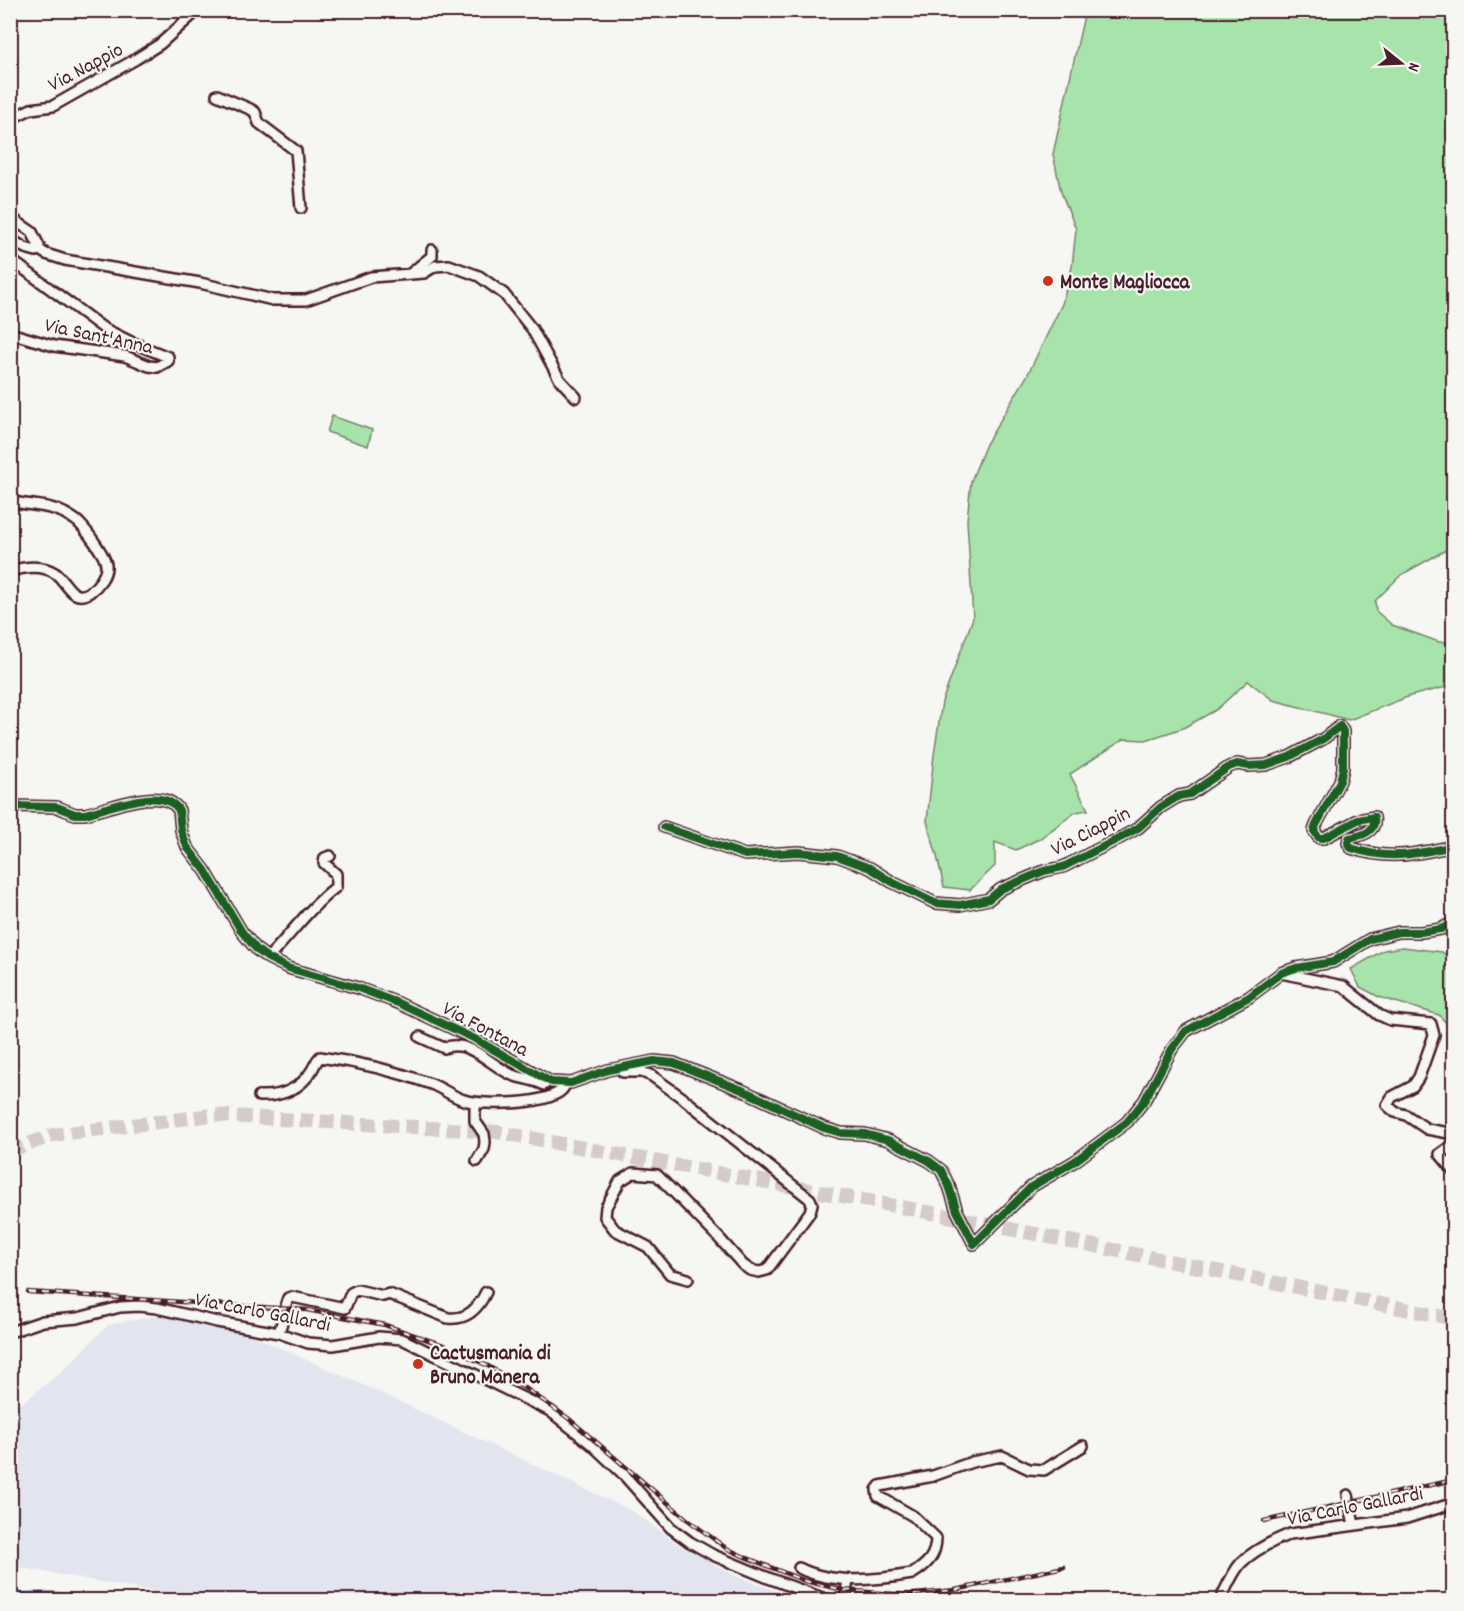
<svg xmlns="http://www.w3.org/2000/svg" width="1464" height="1611" viewBox="0 0 1464 1611" font-family="Dekko,sans-serif">
<rect width="100%" height="100%" fill="#f6f6f2"/>
<filter id="ink" filterUnits="userSpaceOnUse"><feTurbulence type="fractalNoise" baseFrequency=".0167" numOctaves="2"/><feDisplacementMap in="SourceGraphic" scale="12" xChannelSelector="R" yChannelSelector="G"/><feConvolveMatrix kernelMatrix="1 2 1 2 8 2 1 2 1" color-interpolation-filters="sRGB"/></filter>
<g filter="url(#ink)">
<path fill="#e2e5f0" d="M156 1316 245 1332 383 1394 634 1512 678 1544 736 1576 800 1600H197L185 1597 11 1566V1406L21 1404 61 1372 108 1325Z"/>
<path fill="#a7e4ab" stroke="#78826b" stroke-width="1.5" d="M1085 11H1453V546L1401 575 1375 601 1376 611 1392 625 1439 642H1453V687L1450 686 1410 696 1349 720 1273 700 1248 681 1216 710 1183 728 1146 740 1124 739 1070 774 1088 810 1076 812 1039 839 1016 850 995 842V866L970 890 944 887 937 856 927 821 934 755 942 702 973 618 967 520 971 481 986 444 1027 376 1062 304 1072 267 1076 229 1061 192 1053 154Z
M332 416 372 430 368 446 327 432Z
M1403 947 1442 952 1453 960V1031L1439 1015 1379 997 1360 987 1351 969 1384 950Z"/>
<path fill="#8eddeb" stroke="#73919e" stroke-width="1.5" d="M52 1592 132 1600H11V1593Z"/>
<g fill="none" stroke-linecap="round" stroke-linejoin="round">
<path stroke="#d4cbca" stroke-width="14" stroke-dasharray="14 7" stroke-linecap="butt" d="M10 1151 53 1135 213 1115 498 1132 917 1210 1454 1319"/>
<defs>
<path id="minor" d="M217 95 250 109 255 112 259 123 296 151 301 208
M10 119 31 109 53 106 136 59 160 44 198 10
M10 217 32 232 39 246 36 251 25 248 10 239
M38 249 46 254 65 260 200 283 273 300H306L371 277 424 273 435 266 449 265 479 276 504 294 532 329 560 380 576 397
M10 259 103 328 131 342 168 357V361L157 367 149 366 125 356 54 346 10 333
M410 274 432 256V250
M10 501C28 506 48 504 64 513 69 516 75 519 79 523 86 530 106 556 106 565 107 575 98 586 90 592 72 604 66 580 55 573 42 564 24 567 10 571
M10 806 57 807 75 814H85C111 808 162 785 179 810L181 830 187 847 205 870 242 932 257 950 268 958 288 968 358 988 398 1003 473 1038 551 1082 571 1083 608 1070 654 1061 674 1063 742 1090 824 1128 841 1133 865 1134 888 1140 929 1161 941 1170 949 1186 957 1211 974 1244 1031 1187 1075 1161 1127 1122 1144 1101 1172 1049 1186 1031 1249 997 1281 973 1296 968 1333 962 1370 939 1399 932H1421L1441 929 1454 922
M664 827 745 855 798 852 837 856 870 868 892 882 935 903 960 905 989 899 1001 889 1044 871 1063 867 1122 837 1138 828 1161 807 1179 796 1190 794 1229 767 1237 764 1249 766 1266 765 1289 757 1323 739 1340 726 1343 731V768L1340 781 1316 825 1314 831 1319 838H1324L1358 820 1374 817C1377 832 1361 836 1349 838L1348 843 1351 848C1390 861 1415 854 1454 846
M268 958C290 935 311 906 336 887V874L324 863 325 858 330 856
M1281 973 1343 986 1379 1015 1390 1020 1431 1024 1434 1035 1419 1077 1413 1086 1392 1097 1387 1105 1395 1112 1406 1115 1427 1129 1454 1134
M420 1037 444 1048C469 1038 490 1065 512 1075 522 1079 534 1079 544 1085
M623 1072H642L652 1076 684 1099 810 1199 812 1204 810 1212 767 1270 759 1272 750 1270 743 1265 719 1238 657 1175 633 1173 620 1181 606 1207 605 1217 615 1230 648 1247 670 1274 688 1279
M259 1096C281 1097 301 1089 312 1070 315 1065 316 1061 320 1057 357 1062 396 1071 431 1084 442 1088 453 1097 464 1100 483 1106 554 1105 564 1087V1083
M475 1102V1121L484 1134 485 1142 484 1149 477 1161
M1454 1144 1440 1154 1454 1171
M286 1304 288 1298 292 1297 345 1308 351 1293 357 1290 383 1296 389 1294 448 1318C467 1320 478 1309 486 1292
M10 1332 43 1321 78 1318 120 1307 139 1306 157 1308 217 1322 279 1333 308 1343 333 1345 379 1337 402 1339 550 1411 590 1443 623 1474 671 1528 690 1542 713 1555 771 1579 828 1600
M279 1333 284 1315
M1348 1495 1354 1525
M799 1568C832 1585 877 1580 912 1574 927 1565 936 1556 936 1538L913 1516 878 1496 877 1490 880 1486 933 1476 972 1462 1002 1456 1029 1469 1044 1470 1083 1446
M845 1600 848 1580
M1220 1600C1226 1589 1232 1573 1241 1563 1254 1550 1273 1541 1290 1534L1407 1518 1454 1503"/>
</defs>
<use href="#minor" stroke="#4a1f2b" stroke-width="14"/>
<use href="#minor" stroke="#f6f6f2" stroke-width="9"/>
<defs>
<path id="rail" d="M28 1292 307 1310 385 1325 446 1346 488 1366 528 1390 568 1418 688 1520 726 1548 745 1557 805 1581 843 1590 906 1595 955 1590 1064 1567
M1264 1521 1454 1480"/>
</defs>
<use href="#rail" stroke="#4a1f2b" stroke-width="4.5"/>
<use href="#rail" stroke="#f6f6f2" stroke-width="2" stroke-dasharray="7" stroke-linecap="butt"/>
<defs>
<path id="cycleway" d="M10 806 57 807 75 814H85C111 808 162 785 179 810L181 830 187 847 205 870 242 932 257 950 268 958 288 968 358 988 398 1003 473 1038 551 1082 571 1083 608 1070 654 1061 674 1063 742 1090 824 1128 841 1133 865 1134 888 1140 929 1161 941 1170 949 1186 957 1211 974 1244 1031 1187 1075 1161 1127 1122 1144 1101 1172 1049 1186 1031 1249 997 1281 973 1296 968 1333 962 1370 939 1399 932H1421L1441 929 1454 922
M664 827 745 855 798 852 837 856 870 868 892 882 935 903 960 905 989 899 1001 889 1044 871 1063 867 1122 837 1138 828 1161 807 1179 796 1190 794 1229 767 1237 764 1249 766 1266 765 1289 757 1323 739 1340 726 1343 731V768L1340 781 1316 825 1314 831 1319 838H1324L1358 820 1374 817C1377 832 1361 836 1349 838L1348 843 1351 848C1390 861 1415 854 1454 846"/>
</defs>
<use href="#cycleway" stroke="#f6f6f2" stroke-width="11"/>
<use href="#cycleway" stroke="#1b5e20" stroke-width="8"/>
</g>
</g>
<g fill="#c8321e" stroke="#f6f6f2" stroke-width="2">
<circle cx="1048" cy="281" r="6"/>
<circle cx="418" cy="1364" r="6"/>
</g>
<g text-anchor="middle" stroke-width="4.5" stroke-linejoin="round" paint-order="stroke">
<g font-size="21" fill="#4a1f2b" stroke="#f6f6f2">
<text transform="translate(85 66) rotate(-28)" y="7">Via Nappio</text>
<text transform="translate(99 335) rotate(12)" y="7">Via Sant'Anna</text>
<text transform="translate(1090 830) rotate(-27)" y="7">Via Ciappin</text>
<text transform="translate(486 1028) rotate(28)" y="7">Via Fontana</text>
<text transform="translate(263 1311) rotate(11)" y="7">Via Carlo Gallardi</text>
<text transform="translate(1355 1505) rotate(-11)" y="7">Via Carlo Gallardi</text>
</g>
<g font-size="21" font-weight="bold" fill="#4a1f2b" stroke="#f6f6f2" text-anchor="start">
<text x="1060" y="288">Monte Magliocca</text>
<text x="430" y="1359">Cactusmania di<tspan x="430" dy="24">Bruno Manera</tspan></text>
</g>
</g>
<rect width="1464" height="1611" fill="none" stroke="#f6f6f2" stroke-width="36"/>
<rect x="18" y="18" width="1428" height="1575" fill="none" stroke="#4a1f2b" stroke-width="2" filter="url(#ink)"/>
<g transform="translate(1401 63) rotate(108)" stroke="#f6f6f2" stroke-width="4.5" paint-order="stroke">
<path d="M0-4.5L10 22L0 15L-10 22Z" fill="#4a1f2b"/>
<text y="-9" font-size="16" font-weight="bold" text-anchor="middle" fill="#4a1f2b">N</text>
</g>
</svg>
